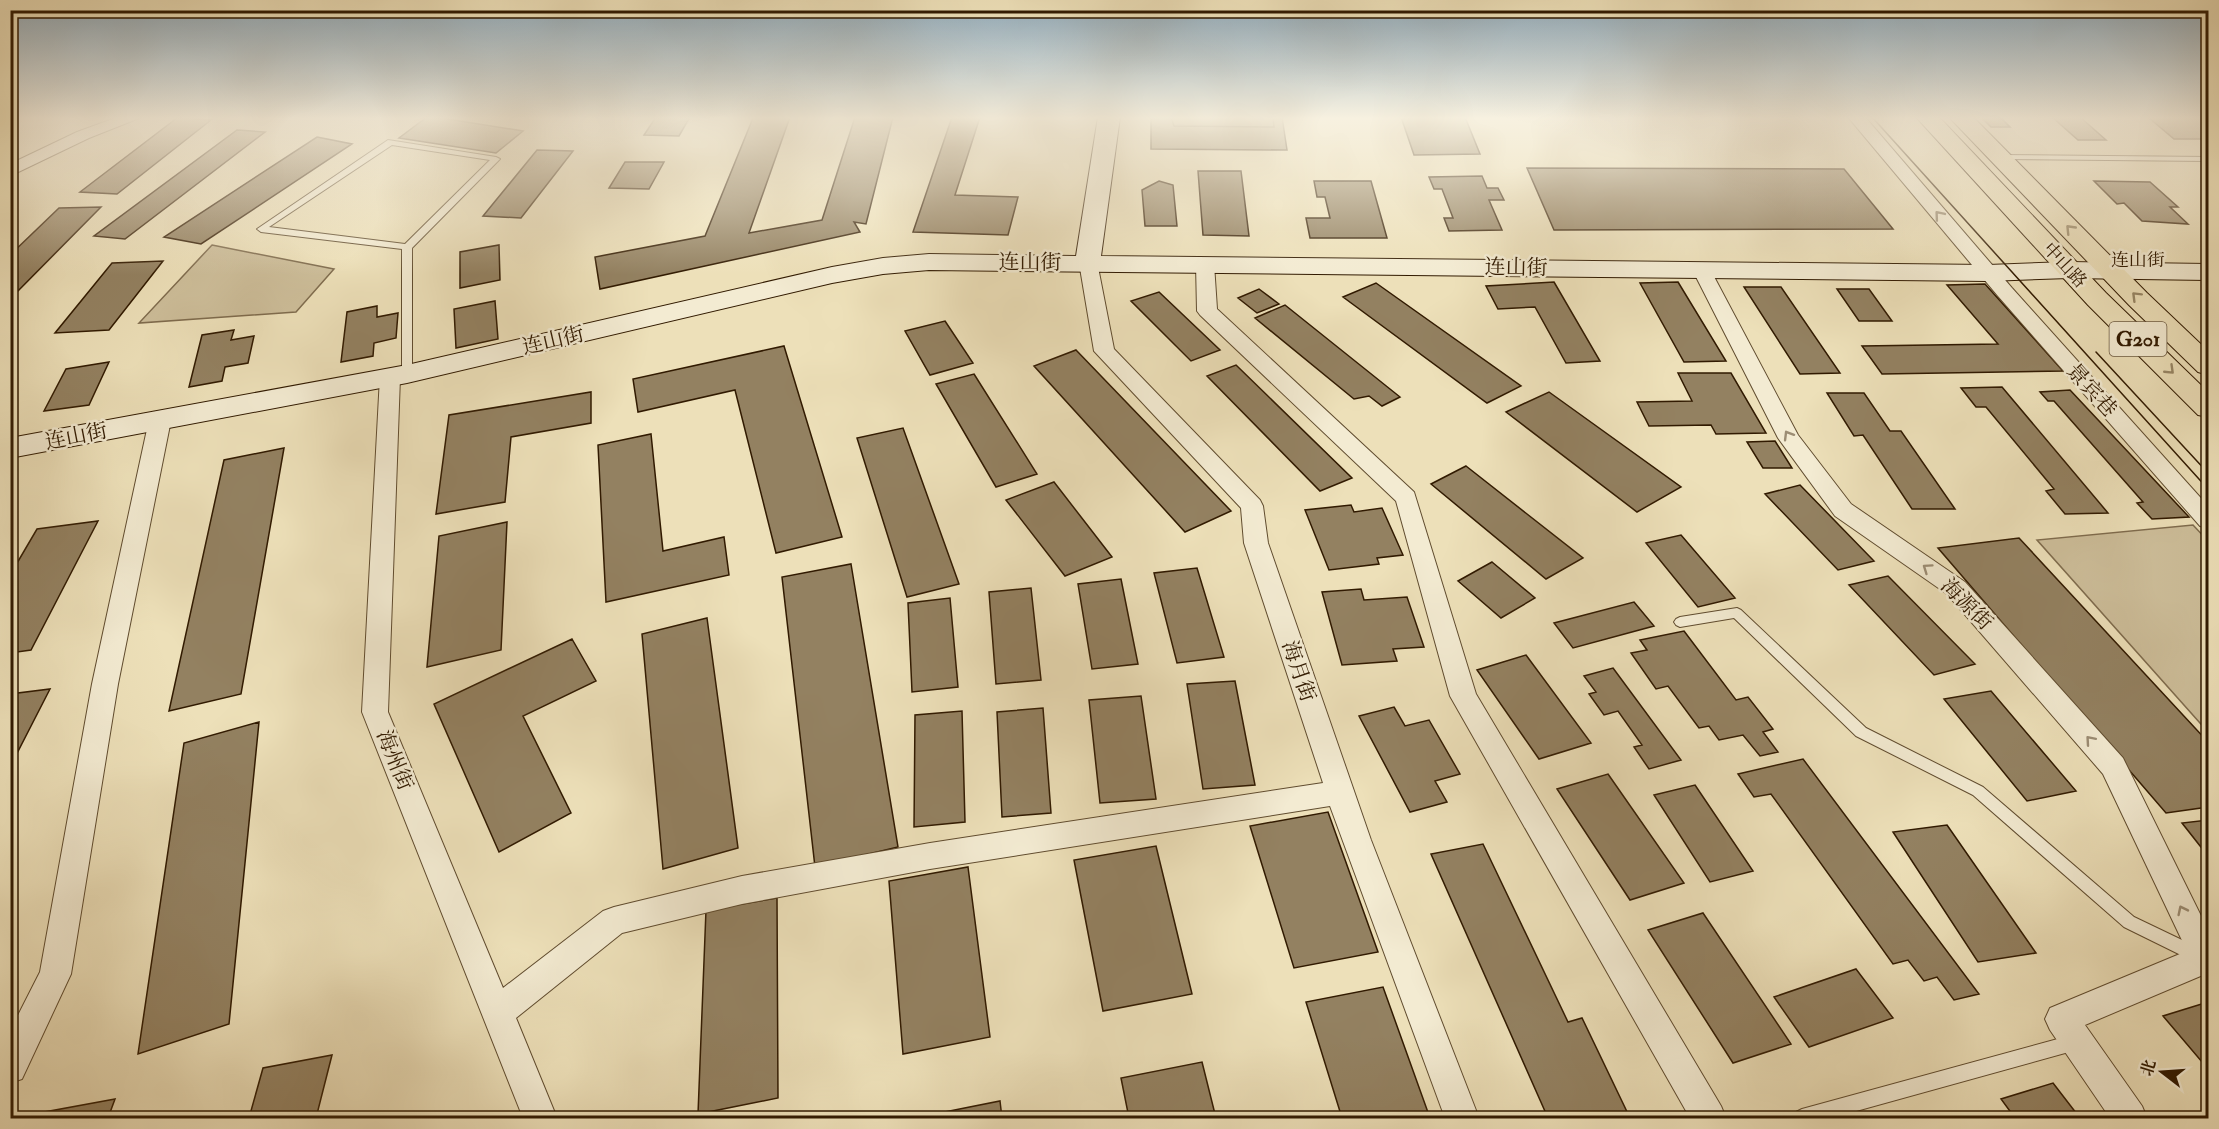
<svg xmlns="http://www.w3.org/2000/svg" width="2219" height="1129" viewBox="0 0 2219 1129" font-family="'IM FELL Double Pica','Noto Serif SC',serif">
<rect width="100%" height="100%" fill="#ede0b9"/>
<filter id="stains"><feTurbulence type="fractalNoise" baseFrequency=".00333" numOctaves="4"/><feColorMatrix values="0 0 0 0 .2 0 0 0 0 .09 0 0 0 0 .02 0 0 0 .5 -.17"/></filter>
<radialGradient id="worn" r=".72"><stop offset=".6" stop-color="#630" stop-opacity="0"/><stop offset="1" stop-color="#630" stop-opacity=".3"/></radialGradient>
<path fill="#cdbe9a" stroke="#7f6c4e" stroke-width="1.5" d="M212 245 334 269 296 312 139 323Z
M2193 525 2208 541V732L2037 540Z"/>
<path fill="#938161" stroke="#311a01" stroke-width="1.5" d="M427 117H435L523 131 496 153 399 138Z
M656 117H690L679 136 644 135Z
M790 117 749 233 822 220 855 117H893L866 224 854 222 860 232 600 289 595 257 705 236 753 118Z
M952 117H980L955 195 1018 197 1008 235 913 232Z
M1151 117H1282L1287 150 1151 149Z
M1171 117H1273L1274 127 1174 126Z
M1401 117H1465L1480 154 1414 155Z
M1981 117H2000L2010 127H1991Z
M2052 117H2080L2106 140H2078Z
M2148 117H2208V139H2174Z
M177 118 211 120 117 194 80 192Z
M237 130 265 132 125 239 94 236Z
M317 137 352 144 201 244 164 237Z
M537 150 573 151 521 218 483 216Z
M625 162H664L649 189 609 188Z
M1527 168 1844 169 1893 229 1554 230Z
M1198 171H1241L1249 236 1203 235Z
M1482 176 1487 188H1498L1504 200H1489L1502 230 1449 231 1444 218H1453L1442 189H1434L1429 177Z
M1159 181 1173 185 1177 226H1145L1142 190Z
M1314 181H1371L1387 238H1310L1306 218H1330L1325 197H1317Z
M2094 181 2150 182 2178 207H2170L2188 224 2142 221 2124 203 2117 204Z
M101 207 13 296H10V255L59 208Z
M499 245 500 280 460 288V252Z
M163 261 109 330 55 333 112 263Z
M1554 282 1600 361 1566 363 1535 307 1498 309 1486 286Z
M1678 282 1726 361 1684 362 1640 283Z
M1376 283 1521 386 1487 403 1343 297Z
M1985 284 2063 371 1882 374 1862 346 1998 344 1947 285Z
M1744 287H1781L1840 373 1800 374Z
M1259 289 1279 304 1257 313 1238 298Z
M1837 289H1869L1892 321H1859Z
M1159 292 1220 350 1191 361 1131 301Z
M495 301 498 339 456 348 454 309Z
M1285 305 1400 397 1382 406 1369 396 1354 399 1255 318Z
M377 306V317L398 313 396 338 374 343 373 356 341 362 347 312Z
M945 321 973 363 930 375 905 331Z
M234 330 231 340 254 336 248 363 225 367 222 381 189 387 202 335Z
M784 346 842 537 776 553 735 390 638 412 633 379Z
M1076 350 1231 511 1185 532 1034 366Z
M109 362 89 405 44 411 66 369Z
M1236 365 1352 478 1320 491 1207 376Z
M1678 373H1731L1766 433 1716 434 1711 425 1649 426 1637 402 1692 401Z
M974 374 1037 474 996 487 936 384Z
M2002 387 2108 513 2065 514 2046 491 2054 489 1986 407H1976L1961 388Z
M2070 390 2189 517 2152 519 2137 503 2143 502 2054 401H2048L2040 392Z
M591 392V423L511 437 505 502 436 514 449 415Z
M1549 392 1681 487 1637 512 1506 412Z
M1827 393H1864L1890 431H1901L1955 509H1912L1863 435 1854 436Z
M903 428 959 584 907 597 857 438Z
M651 434 663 551 724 537 729 575 606 602 598 445Z
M1775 441 1792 468H1763L1747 442Z
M284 448 241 694 169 711 224 460Z
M1466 466 1583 558 1546 579 1431 484Z
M1054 482 1112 557 1065 576 1006 500Z
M1800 485 1874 561 1838 570 1765 494Z
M1351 505 1354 512 1382 508 1403 555 1377 558 1379 564 1329 570 1305 510Z
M98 521 31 650 10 653V575L37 529Z
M507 522 501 650 427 667 439 536Z
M1681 535 1735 598 1698 607 1646 543Z
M2019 538 2208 742V807L2166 813 1938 548Z
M1492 562 1535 598 1501 618 1458 581Z
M851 564 898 847 815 867 782 577Z
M1197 568 1224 657 1177 663 1154 573Z
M1888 576 1975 664 1934 675 1849 585Z
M1121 579 1138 664 1092 669 1078 584Z
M1031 588 1041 680 996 684 989 592Z
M1361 589 1364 600 1407 597 1424 647 1393 649 1397 661 1342 665 1322 592Z
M950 598 958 687 912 692 908 603Z
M1634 602 1654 626 1573 648 1554 623Z
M707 618 738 848 663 869 642 634Z
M1684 631 1736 700 1748 697 1773 729 1763 732 1778 752 1760 756 1743 735 1719 740 1709 726 1699 728 1668 686 1656 689 1631 653 1647 650 1640 640Z
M572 639 596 681 523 716 571 813 499 852 434 704Z
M1526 655 1591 743 1539 759 1477 670Z
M1613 668 1681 760 1649 769 1634 747 1642 745 1618 711 1604 715 1589 694 1596 692 1584 676Z
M1235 681 1255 785 1203 789 1187 684Z
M50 689 10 767V694Z
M1991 691 2076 791 2027 801 1944 699Z
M1141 696 1156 799 1100 803 1089 700Z
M1394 707 1405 726 1429 720 1460 774 1435 781 1447 802 1410 812 1359 716Z
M1043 708 1051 813 1002 817 997 712Z
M962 711 965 822 914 827 915 715Z
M259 722 229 1024 138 1054 184 743Z
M1803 759 1979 994 1954 1000 1937 977 1924 981 1908 960 1893 964 1771 794 1754 797 1738 774Z
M1608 774 1684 883 1630 900 1557 789Z
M1695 785 1753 871 1710 882 1654 795Z
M1328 812 1378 952 1294 968 1250 826Z
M2208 820V856L2182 823Z
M1947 825 2036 953 1978 962 1893 832Z
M1483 844 1568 1022 1582 1018 1630 1118H1548L1431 854Z
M1156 846 1192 994 1103 1011 1074 860Z
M968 867 990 1037 903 1054 889 881Z
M777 898 778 1098 698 1114 706 910Z
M1703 913 1791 1044 1733 1063 1648 930Z
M1856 969 1893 1018 1809 1047 1774 997Z
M1383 987 1430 1118H1342L1306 1002Z
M2208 1002V1069L2163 1016Z
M332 1055 316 1118H249L263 1068Z
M1202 1062 1216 1118H1129L1121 1078Z
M2053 1083 2080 1118H2015L2001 1099Z
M115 1099 108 1118H37L39 1113Z
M1000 1101 1002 1118H919V1117Z"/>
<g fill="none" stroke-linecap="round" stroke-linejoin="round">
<defs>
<path id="lane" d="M388 140 496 157 500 159 412 248V374L407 377 402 374V249L261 232 257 229ZM392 145 490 160 405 244 269 227Z
M1995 155 2208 157V161L1998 159H1995Z
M1737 608 1741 610 1866 728 1983 787 2134 917 2205 951 2207 956 2205 961 2199 963 2193 961 2124 927 1973 795 1856 736 1734 618 1680 627 1676 625 1674 622 1676 619 1680 617Z
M2076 1034 2082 1036 2084 1042 2082 1048 2076 1050 1831 1118H1793L1796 1112 1802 1109Z"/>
<path id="street" d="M118 117H142L89 138 10 176V164L77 132Z
M1848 117H1865L2012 288 2208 506V528L2200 526 1998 296Z
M1088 256 1097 262 1114 349 1260 500 1263 506 1268 543 1371 840 1479 1118H1445L1330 806 930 869 742 904 622 933 516 1018 557 1118H523L362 712 380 377 383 372H397L400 377 388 712 503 988 603 911 614 907 742 876 930 843 1323 783 1244 543 1241 508 1094 351 1079 262Z
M1205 258 1214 264 1217 309 1414 492 1476 694 1721 1106 1726 1118H1690L1450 696 1396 501 1200 315 1197 311 1196 264Z
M1701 263 1710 269 1798 435 1851 504 1965 582 2123 758 2208 930V977L2203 975 2085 1025 2142 1106 2147 1118H2110L2050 1030 2045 1019 2050 1008 2187 951 2103 774 1947 594 1835 516 1778 438 1692 269Z
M160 413 168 415 171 420 118 684 71 974 22 1079 10 1083V1031L40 972 92 684 149 420 152 415Z"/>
<path id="secondary" d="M1098 117H1120L1101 256 1988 265 2069 262 2208 264V280L2069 278 1988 281 929 270 883 274 832 283 407 383 10 458V438L407 365 832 267 883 258 929 254 1076 256Z"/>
<path id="highway" d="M1916 117H1939L2106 293 2208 392V417L2198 415 2088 305Z
M1949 117H1973L2147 293 2208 351V375L2198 372 2129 305Z"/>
</defs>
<use href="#lane" stroke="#604c2f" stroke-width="2"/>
<use href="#street" stroke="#604c2f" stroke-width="2"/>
<use href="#secondary" stroke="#311a01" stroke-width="2"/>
<use href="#highway" stroke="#311a01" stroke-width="2"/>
<use href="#lane" fill="#f3ebd2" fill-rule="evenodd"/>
<use href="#street" fill="#f3ebd2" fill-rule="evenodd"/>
<use href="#secondary" fill="#f3ebd2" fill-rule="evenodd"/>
<use href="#highway" fill="#ede0b9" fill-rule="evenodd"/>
<path stroke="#311a01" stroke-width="1.5" d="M1872 117 2208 489
M2096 352 2208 473"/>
</g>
<defs><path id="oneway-chevron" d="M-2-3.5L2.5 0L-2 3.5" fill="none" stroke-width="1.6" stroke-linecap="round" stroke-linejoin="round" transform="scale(1.5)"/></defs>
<g stroke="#9c8d74">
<use href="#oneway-chevron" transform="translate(1939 215) rotate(-130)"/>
<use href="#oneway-chevron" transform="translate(1788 435) rotate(-121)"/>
<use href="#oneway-chevron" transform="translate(1927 568) rotate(-145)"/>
<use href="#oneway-chevron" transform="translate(2090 740) rotate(-131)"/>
<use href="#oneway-chevron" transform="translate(2182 910) rotate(-116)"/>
</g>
<g stroke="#988766">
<use href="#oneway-chevron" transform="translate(2070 229) rotate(-134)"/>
<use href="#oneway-chevron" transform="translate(2136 296) rotate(-135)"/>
<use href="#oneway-chevron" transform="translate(2170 370) rotate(44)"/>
</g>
<linearGradient id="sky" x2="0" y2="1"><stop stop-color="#90abbc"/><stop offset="0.43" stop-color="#f7f1e0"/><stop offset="1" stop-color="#f7f1e0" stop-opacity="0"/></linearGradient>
<rect width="2219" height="275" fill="url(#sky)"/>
<g text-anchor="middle" stroke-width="5" stroke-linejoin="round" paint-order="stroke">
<g font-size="18" fill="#311a01" stroke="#f3ebd2">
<text x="2138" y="266">连山街</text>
<text transform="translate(2065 265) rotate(47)" y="6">中山路</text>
</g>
<rect fill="#f3ebd2" stroke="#6b5940" stroke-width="1.5" x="2109.5" y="322" width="57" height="34" rx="4.5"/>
<g font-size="20" font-weight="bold" fill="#311a01">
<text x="2138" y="346">G201</text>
</g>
<g font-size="21" fill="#311a01" stroke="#f3ebd2">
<text x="1030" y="269">连山街</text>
<text transform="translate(1516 267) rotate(1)" y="7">连山街</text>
<text transform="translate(553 340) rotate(-13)" y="7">连山街</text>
<text transform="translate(2092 390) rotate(48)" y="7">景宾巷</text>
<text transform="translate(76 436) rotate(-11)" y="7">连山街</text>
<text transform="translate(1967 604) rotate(45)" y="7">海源街</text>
<text transform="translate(1299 671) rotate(71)" y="7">海月街</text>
<text transform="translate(395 760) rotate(68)" y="7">海州街</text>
</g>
</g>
<rect width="2219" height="1129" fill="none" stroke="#ede0b9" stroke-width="36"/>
<rect x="12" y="12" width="2195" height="1105" fill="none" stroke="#311a01" stroke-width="3"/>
<rect x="18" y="18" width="2183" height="1093" fill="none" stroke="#311a01" stroke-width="1.5"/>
<g transform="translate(2162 1072) rotate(287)" stroke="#f3ebd2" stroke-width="4.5" paint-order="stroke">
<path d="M0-4.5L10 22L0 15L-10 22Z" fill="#311a01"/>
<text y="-9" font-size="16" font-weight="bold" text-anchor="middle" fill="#311a01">北</text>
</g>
<rect width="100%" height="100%" filter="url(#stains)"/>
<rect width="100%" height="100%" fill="url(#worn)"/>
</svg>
